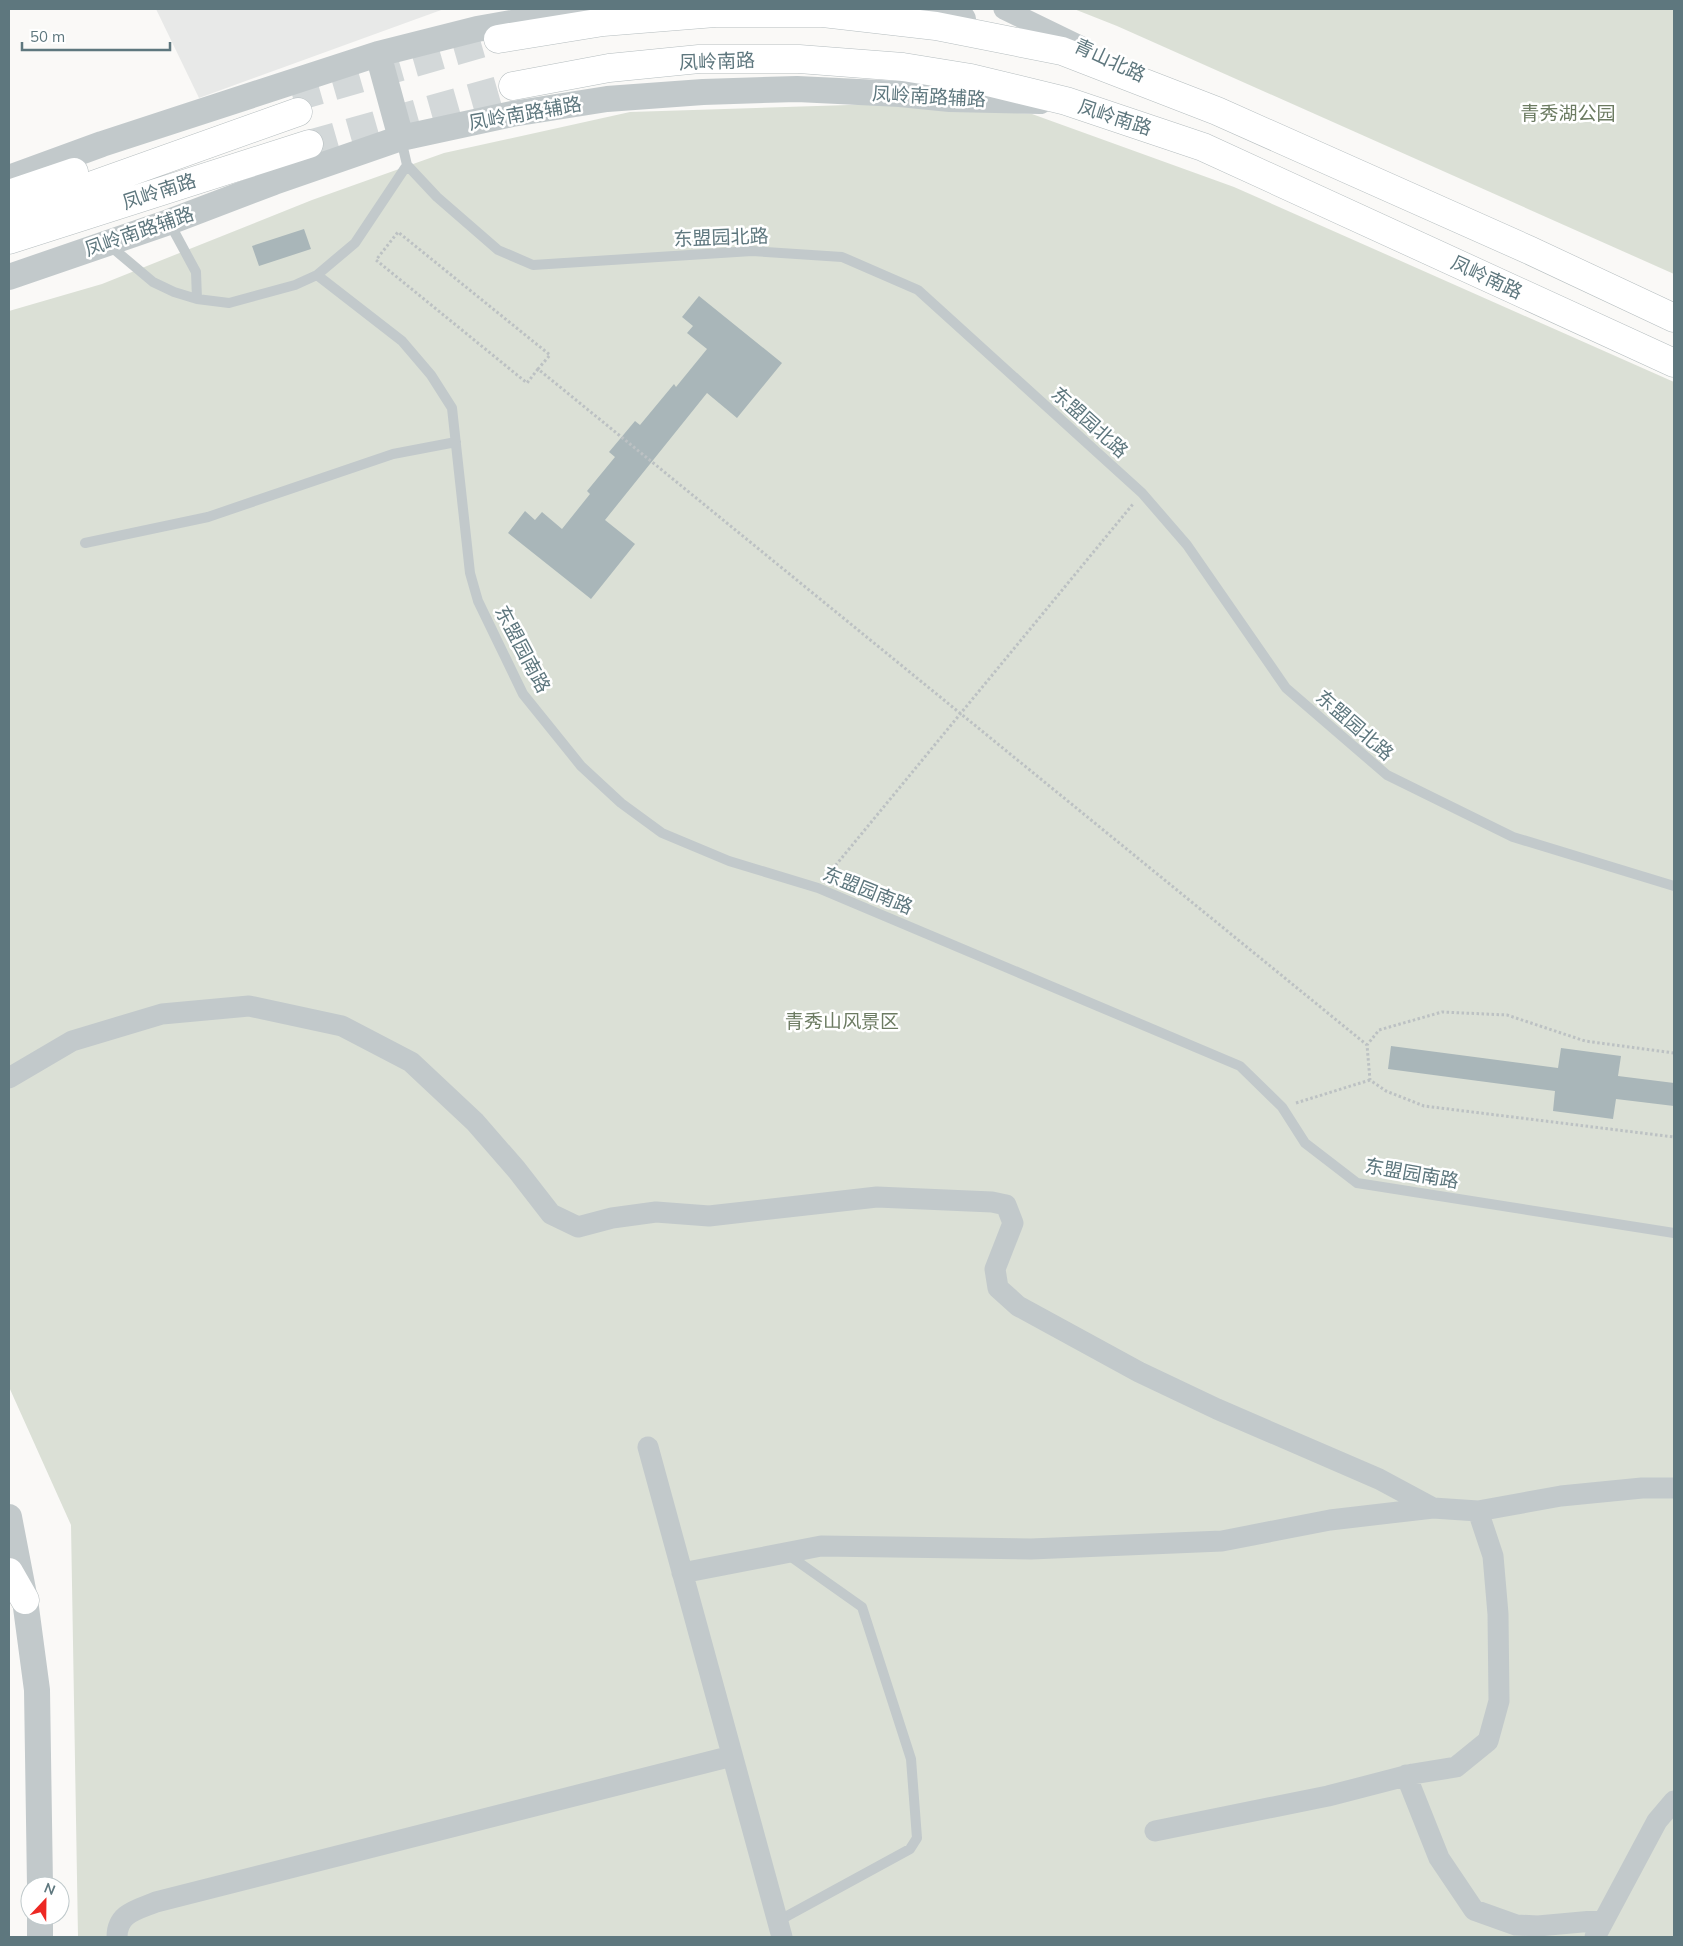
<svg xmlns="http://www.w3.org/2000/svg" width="1683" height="1946" viewBox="0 0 1683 1946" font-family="Mulish,'Noto Sans SC',sans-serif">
<rect width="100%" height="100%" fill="#faf9f7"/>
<path fill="#e8e9e8" d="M156 9H444L199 98Z"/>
<path fill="#dbe0d6" d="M1074 9H1674V274L1117 26Z
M880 104 1032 114 1234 187 1674 382V1937H78L71 1525 9 1387V311L102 284 312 200 444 153 630 112Z"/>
<path fill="#a9b6b9" d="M304 229 311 249 259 266 252 246Z
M699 296 782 363 737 418 707 393 605 520 635 544 591 599 508 533 525 511 535 520 542 512 562 529 590 494 587 491 615 457 609 452 635 421 640 425 674 384 676 387 707 349 687 333 693 326 682 317Z
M1391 1046 1558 1068 1561 1048 1621 1056 1618 1076 1674 1083V1106L1616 1099 1613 1119 1553 1111 1555 1091 1388 1069Z"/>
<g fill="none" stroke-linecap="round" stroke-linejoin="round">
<path stroke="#d3d8d9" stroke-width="28" stroke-dasharray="28 14" stroke-linecap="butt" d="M293 98 498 39
M309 144 513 86"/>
<defs>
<path id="primary" d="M498 39 603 22 715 13H823L936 26 1062 51 1217 111 1529 250 1674 318
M513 86 609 68 699 59H799L903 67 971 78 1066 101 1203 147 1674 363
M9 194 74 172
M9 215 298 112
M9 240 309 144"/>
<path id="trunk" d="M9 1572 25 1600"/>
</defs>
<use href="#primary" stroke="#b5bdbf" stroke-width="29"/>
<use href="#trunk" stroke="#b5bcbe" stroke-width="29"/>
<path stroke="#bcc1c3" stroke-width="3" stroke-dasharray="2.5 2.5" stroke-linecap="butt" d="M538 369 527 383 376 260 398 232 550 355 538 369 1367 1045
M826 877 1133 504
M1674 1053 1585 1041 1507 1015 1442 1012 1379 1030 1367 1045 1370 1080 1386 1091 1424 1106 1674 1137
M1296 1103 1370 1080"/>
<path stroke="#c2c9cb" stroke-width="10" d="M407 165 437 197 498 250 533 265 752 251 842 257 918 290 1142 493 1187 545 1286 688 1387 775 1513 837 1674 886
M169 222 196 272 197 299
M109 245 153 282 174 292 197 299 229 303 295 285 317 275 355 243 407 165 401 139
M317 275 402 341 431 375 452 408 470 573 478 601 523 694 581 766 621 803 662 833 729 861 818 888 1240 1066 1282 1107 1305 1143 1357 1183 1674 1233
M85 543 208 517 393 454 456 442
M778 1921 910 1849 917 1838 911 1759 862 1607 787 1554"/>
<path stroke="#c2c9cb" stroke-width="21" d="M1004 9 1086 49
M9 1078 72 1041 162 1014 249 1006 342 1026 411 1062 475 1122 516 1169 551 1214 578 1227 612 1218 656 1212 709 1216 877 1197 992 1202 1006 1205 1013 1223 995 1269 998 1288 1018 1306 1139 1372 1217 1409 1379 1479 1433 1508
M648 1447 782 1937
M682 1573 821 1546 1031 1549 1222 1541 1330 1520 1433 1508 1478 1511 1561 1496 1642 1488H1674
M1406 1775 1439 1858 1474 1910 1516 1925 1538 1926 1604 1920
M1155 1831 1328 1796 1413 1774 1456 1767 1488 1741 1499 1701 1498 1614 1493 1556 1478 1511
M117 1937C117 1913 137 1910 156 1902L732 1756
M1595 1937 1657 1821 1674 1801"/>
<path stroke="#c2c9cb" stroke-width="26" d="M917 9 963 19
M378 54 401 138
M9 178 102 144 378 54 477 29 593 9
M9 277 169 222 274 182 401 138 512 114 607 99 703 92 797 89 900 94 950 99 1040 101
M9 1517 25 1600 37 1690 40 1886
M40 1916V1937"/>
<use href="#primary" stroke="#fff" stroke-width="28"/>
<use href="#trunk" stroke="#fff" stroke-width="28"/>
</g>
<g text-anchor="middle" stroke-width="5" stroke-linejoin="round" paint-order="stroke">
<g font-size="19" fill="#5e777e" stroke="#fff">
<text transform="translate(1110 60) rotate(25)" y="7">青山北路</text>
<text transform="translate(717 61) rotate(-2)" y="7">凤岭南路</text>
<text transform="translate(929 96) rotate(3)" y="7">凤岭南路辅路</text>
<text transform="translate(525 113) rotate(-10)" y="7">凤岭南路辅路</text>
<text transform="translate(1115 117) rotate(18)" y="7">凤岭南路</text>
<text transform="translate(159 191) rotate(-18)" y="7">凤岭南路</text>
<text transform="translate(139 231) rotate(-19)" y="7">凤岭南路辅路</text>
<text transform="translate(721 237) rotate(-2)" y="7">东盟园北路</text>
<text transform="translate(1487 277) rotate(25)" y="7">凤岭南路</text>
<text transform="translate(1090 422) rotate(42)" y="7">东盟园北路</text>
<text transform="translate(523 649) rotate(62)" y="7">东盟园南路</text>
<text transform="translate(1355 725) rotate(41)" y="7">东盟园北路</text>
<text transform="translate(868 890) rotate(22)" y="7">东盟园南路</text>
<text transform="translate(1412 1173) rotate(10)" y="7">东盟园南路</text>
</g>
<g font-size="19" fill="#6c7b62" stroke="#fff">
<text x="1568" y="120">青秀湖公园</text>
<text x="842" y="1028">青秀山风景区</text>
</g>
</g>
<rect width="1683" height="1946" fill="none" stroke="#5e777e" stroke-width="20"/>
<g transform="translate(45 1901) rotate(22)"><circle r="24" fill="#ffffff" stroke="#bfc9cb"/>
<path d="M0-4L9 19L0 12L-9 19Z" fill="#ed2823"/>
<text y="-8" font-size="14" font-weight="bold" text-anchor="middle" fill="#5e777e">N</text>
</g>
<path d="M22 42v8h148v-8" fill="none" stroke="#5e777e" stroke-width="2.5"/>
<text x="30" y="42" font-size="15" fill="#5e777e" stroke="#ffffff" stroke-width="4" paint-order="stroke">50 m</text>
</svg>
